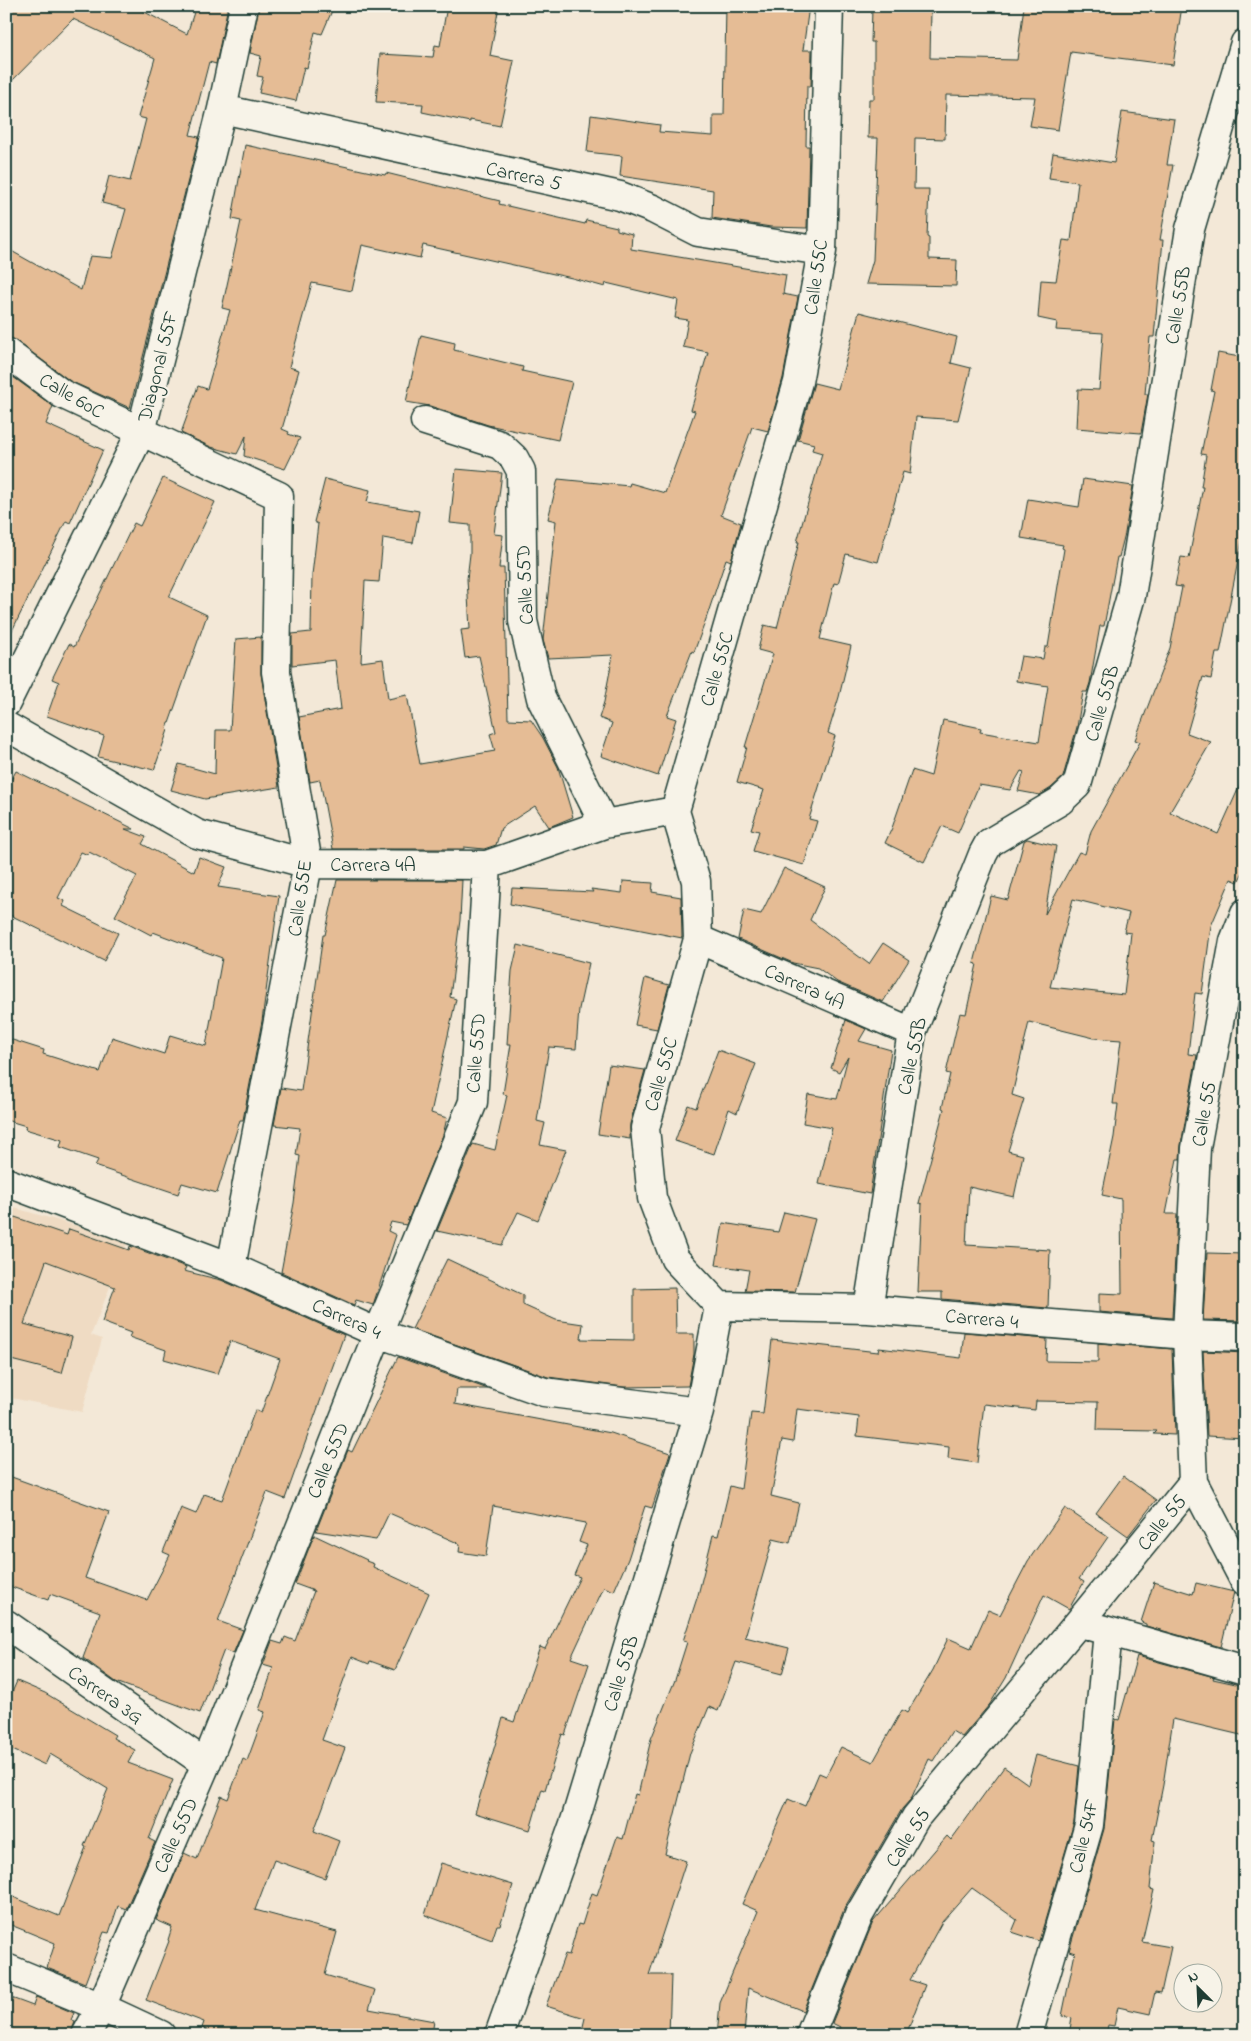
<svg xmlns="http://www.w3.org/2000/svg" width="1251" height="2041" viewBox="0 0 1251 2041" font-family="'Indie Flower',sans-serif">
<rect width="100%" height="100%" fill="#f3e8d7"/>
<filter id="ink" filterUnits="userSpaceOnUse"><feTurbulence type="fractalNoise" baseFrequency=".02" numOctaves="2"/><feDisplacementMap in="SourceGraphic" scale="10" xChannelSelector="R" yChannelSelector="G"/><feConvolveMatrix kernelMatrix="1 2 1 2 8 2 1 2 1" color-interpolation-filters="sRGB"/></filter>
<g filter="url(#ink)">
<path fill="#efdbc3" d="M15 1208 128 1241 91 1335 102 1339 82 1412 6 1397V1227Z"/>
<path fill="#e5bc95" stroke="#1f3d34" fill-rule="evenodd" d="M6 6H133L187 34 196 6H228L216 64 209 62 190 135 199 137 130 408 70 381 15 340 6 337V248L81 290 90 256 112 258 126 209 102 203 109 176 130 181 146 119 138 117 155 58 73 19 6 87Z
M259 6H334L322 34 315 32 307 68 304 67 296 101 259 93 263 77 257 76 261 56 250 53Z
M447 6H499L490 56 514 61 500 126 470 120V122L422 112 423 104 376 102 380 54 433 57 435 45 440 46Z
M726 6H809L803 50H812L811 86H807L806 146H809L807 228 771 227 712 218 713 190 620 176 622 156 587 152 591 115 660 125 659 132 713 136V115H724Z
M1024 6H1182L1173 65 1071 52 1058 130 1030 126 1035 97 946 95 945 139 915 138 914 189H929L927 237 929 238V259L957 260 956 286 866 284 873 260 878 138H868L869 99H874V42H871L872 9 931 10 930 58 1017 60Z
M1122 112 1174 119 1167 165H1173L1160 240H1163L1154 337H1150L1145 394H1148L1141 433 1076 428 1078 389 1099 390 1103 333 1056 330 1057 322 1038 318 1041 280 1056 281 1063 240 1071 241 1078 182 1049 178 1053 153 1114 163Z
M245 145 385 175 386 173 500 201 499 204 585 224 586 220 617 227V230L632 234 631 249 786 275 783 294 798 297 783 378 768 431 752 427 721 515 741 523 731 561 726 559 704 625 694 652 692 651 667 716 676 719 658 776 601 756 612 723 599 718 604 702 613 655 548 658 543 640 556 521 548 519 558 479 629 486 630 483 665 493 695 411 691 410 708 352 683 347 688 320 675 318 678 300 606 283 605 287 572 278 423 245 420 258 362 245 352 291 312 283 289 367 299 370 282 429 289 432 288 434 300 438 285 469 244 456 246 436 237 454 211 447 181 433 198 386 207 389 230 310 222 308 241 221 232 219Z
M859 312 957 337 951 363 971 368 958 420 916 417 910 474 903 472 878 562 846 554 838 584 834 583 820 639 851 646 839 697 828 733 835 736 809 819 817 821 804 865 753 851 759 831 751 829 764 790 737 782 747 747H745L773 654 758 650 764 625 777 628 799 542H797L822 453 812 450 814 444 798 440 814 383 838 389Z
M421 335 455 343 454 350 523 367 522 371 572 382 558 440 488 425 430 406 406 402Z
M1218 353 1245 358V525L1220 653H1216L1211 679 1203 677 1187 733 1211 742 1170 812 1218 834 1245 774V868L1238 882 1231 879 1211 926 1202 994 1195 993 1188 1054 1197 1055 1181 1145 1180 1159H1177L1166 1214H1177L1172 1318 1099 1312V1293L1122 1294 1121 1199 1102 1195 1114 1137 1118 1104H1113L1121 1040 1094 1038 1029 1022 1012 1095 1024 1099 1008 1151 1023 1155 1014 1197 969 1187 966 1245 1050 1250 1048 1308 942 1299V1292H918L922 1204 919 1203 944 1109 942 1108 950 1074 946 1073 960 1013 966 1014 977 964 974 963 991 896 1008 900 1024 841 1027 839 1056 846 1045 914 1079 852 1085 854 1091 831 1140 742 1135 740 1170 648 1182 587 1175 586 1181 557 1189 558 1203 487H1201L1206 455 1201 454 1214 391 1211 390ZM1073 899 1129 913 1124 932 1131 933 1124 995 1050 987Z
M13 377 53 406 46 424 103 450 70 523 66 521 6 643V393Z
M456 469 502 473 494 534 503 535 499 568H504L508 719 531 720 543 738 558 767 573 817 549 827 535 806 501 828 496 845 484 849 464 847V849H333L320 780 310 782 299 717 341 709 335 660 292 665V634L311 632 312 575 318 524 314 522 325 479 370 490 367 502 419 511 413 543 383 538 379 582 365 581 361 662 383 659 388 699 407 695 420 764 495 751 490 734 496 732 479 656 465 658 461 630 470 629 467 579 470 554V525L450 523Z
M163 478 215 502 169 597 207 615 167 729 168 730 154 770 98 757 104 736 47 716 59 682 52 679 69 644 74 647 134 523 140 526Z
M1083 479 1133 486 1125 533 1119 557H1117L1104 626H1100L1090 683 1087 692H1083L1077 727 1063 777 1051 788 1040 795 1018 791 1024 772 1021 771 1010 790 979 785 958 833 942 826 924 862 885 843 892 828 912 770 931 776 943 720 981 728 980 732 1039 742 1048 686 1016 681 1021 656 1043 659 1045 647H1048L1064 549 1062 548 1063 545 1021 538 1028 499 1079 507Z
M261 637V674L279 787 205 799 171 790 179 764 215 774 216 730H230L236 639Z
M16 771 134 829H125L146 837 142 844 194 872 199 857 226 867 218 887 279 896 262 1021 243 1120H240L217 1193 182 1183 178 1194 95 1166 98 1160 60 1147 62 1140 25 1129 26 1126 6 1120V1038L44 1050 43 1054 100 1072 112 1037 164 1054 170 1035 206 1046 222 958 153 932 151 935 115 916 137 876 89 852 88 855 81 852 58 898 65 901 63 906 118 933 104 961 6 913V789Z
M784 868 825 887 810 920 869 964 883 943 909 960 883 1002 837 982 818 968 793 963 738 939 744 910 761 914Z
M337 880H462L460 920 450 997 456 999 431 1113 447 1118 443 1135 406 1225 391 1222 388 1231 396 1235 373 1305 356 1300 354 1305 281 1272 294 1203 300 1156 296 1155 300 1128 274 1125 281 1088 301 1091 323 935H325Z
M623 881 653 883 652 892 681 897 682 938 510 904 512 888 593 892 591 889 622 893Z
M518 945 589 963 579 1009 576 1049 549 1047 537 1121 545 1123 540 1145 566 1150 538 1220 518 1212 502 1245 437 1231 473 1144 495 1150 507 1095 503 1094 511 1044H507L512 971Z
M645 978 669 985 657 1029 635 1025Z
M846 1020 866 1029 859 1041 891 1050 870 1194 819 1184 832 1128 803 1123 808 1094 837 1099 848 1057 839 1072 831 1068Z
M718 1050 756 1064 737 1113 729 1109 714 1154 675 1141 688 1105 696 1108Z
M609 1065 645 1070 630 1124V1139L598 1134Z
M784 1212 815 1219 795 1292 745 1291 749 1270 716 1265 723 1223 778 1232Z
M6 1214 67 1235 69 1229 129 1250 130 1246 186 1267 184 1271 221 1280 244 1290 344 1335 285 1499 267 1492 218 1621 243 1630 233 1654 224 1650 200 1713 116 1682 83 1658 100 1612 50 1594 48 1600 6 1585V1475L109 1512 85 1578 147 1600 170 1555 163 1552 181 1508 196 1514 204 1494 222 1500 255 1410 261 1413 280 1359 230 1341 218 1374 164 1359 166 1350 129 1337 131 1333 102 1322 115 1287 46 1261 24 1324 72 1337 62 1373 11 1360 10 1363H6Z
M1207 1253 1245 1254V1321L1203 1320Z
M447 1259 523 1295V1305L556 1320 583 1324 581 1339 634 1340V1289L675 1288 676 1334H694V1354L688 1386 624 1387 548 1377 412 1329Z
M964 1332 1047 1339 1046 1361 1098 1362V1343L1172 1349 1175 1435 1154 1434 1157 1431 1097 1430 1098 1402 1036 1401 1035 1410 984 1404 977 1463 948 1459 949 1447 857 1436 859 1417 797 1409 793 1442 782 1440 771 1496 799 1503 790 1543 773 1539 745 1637 789 1648 782 1674 736 1662 718 1711 709 1707 690 1753 665 1854 686 1861 649 1975H671L669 2035H581L585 2018 546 2006 565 1954 569 1955 578 1924 582 1925 592 1893 597 1895 617 1837 623 1839 635 1794 638 1795 651 1739 675 1680 687 1642 683 1641 698 1595 713 1535 718 1536 730 1486 741 1489 751 1413 763 1414 772 1340 878 1352 879 1348 961 1358Z
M1203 1351 1245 1353V1438L1207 1436Z
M398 1357 488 1389H457L455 1404 611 1433 670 1453 652 1508 645 1506 628 1559 614 1591 604 1587 571 1658 589 1664 565 1735 562 1734 545 1790 542 1789 530 1830 475 1813 503 1718 514 1722 540 1647 545 1649 580 1577 574 1575 587 1545 579 1542 586 1523 493 1506 486 1556 459 1552 460 1544 389 1513 376 1540 316 1531 348 1450 352 1452Z
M1123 1476 1156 1500 1128 1536 1096 1513Z
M1065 1508 1108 1537 1079 1579 1084 1582 1069 1609 1044 1595 1006 1678 990 1704 962 1737 952 1731 933 1761 929 1759 911 1799 902 1809 845 1907 803 2011 748 1988 744 2035H717L720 2003 758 1911 742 1904 788 1799 805 1806 819 1773 826 1776 841 1747 873 1762 902 1710 907 1713 933 1670 948 1638 971 1648 988 1610 1000 1615 1028 1561Z
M314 1535 367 1560 366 1561 374 1564 373 1567 429 1593 395 1670 370 1661 369 1664 352 1657 322 1740 345 1748 314 1831 339 1841 325 1878 274 1860 255 1910 337 1932 325 1975 375 1990 369 2009 434 2021 432 2035H219L202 2028 204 2022 146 2000 169 1941 168 1940 172 1927 156 1920 184 1853 197 1859 221 1796 228 1799 243 1759 247 1761 265 1712 259 1710 273 1668 263 1665 272 1641 282 1644 285 1637 295 1641 314 1591 295 1584Z
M1154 1582 1193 1594 1196 1583 1234 1592 1221 1647 1146 1626V1624L1141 1622Z
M1137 1656 1214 1677 1213 1679 1245 1686V1736L1173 1719 1163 1785 1152 1840 1155 1841 1150 1889 1154 1890 1142 1942 1171 1947 1161 1993 1155 1992 1150 2014 1118 2007 1114 2026 1108 2025 1106 2035H1069L1072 2018 1062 2016 1075 1953 1069 1951 1104 1829 1115 1719 1119 1720Z
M17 1681 45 1693 115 1735 113 1738 135 1750 128 1763 173 1780 149 1839 155 1842 126 1909 118 1906 109 1933 104 1932 85 1983 47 1968 55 1943 6 1923V1894L59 1916 86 1847 84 1846 108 1789 50 1754 45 1765 6 1747V1706Z
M1036 1755 1079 1766 1074 1822 1039 1941 1012 1932 1017 1920 972 1888 942 1922 910 1980 925 1985 906 2035H837L840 2027 832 2023 873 1922 947 1836 951 1840 1004 1767 1028 1784Z
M441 1863 513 1885 500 1925H497L492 1940 425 1915Z
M6 1996 33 2006 36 1997 74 2013 71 2020 75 2022 70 2035H6Z"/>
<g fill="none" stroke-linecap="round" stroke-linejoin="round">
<defs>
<path id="minor" d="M222 109 620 196 653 209 698 232 822 251
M6 352 62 394 279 496 276 672 308 864 231 1267
M425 421 500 445 514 458 521 471 523 621 541 698 604 824
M6 703 141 432 222 109 244 6
M6 726 197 834 308 864 487 865 604 824 675 811
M698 939 912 1032
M6 1182 231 1267 378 1333 544 1392 699 1412
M719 1306 675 1259 652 1198 645 1128 698 939 696 881 675 811 798 382 822 251 829 6
M719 1306 868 1309 1187 1335 1245 1337
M868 1309 912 1032 983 854 989 843 1060 801 1077 785 1131 596 1190 229 1245 43
M1193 1482 1245 1582
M6 1624 206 1764
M1090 1626 1245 1670
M6 1968 101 2007 161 2035
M86 2035 101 2007 206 1764 378 1333 473 1102 487 865
M499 2035 575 1821 699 1412 719 1306
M810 2035 859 1915 916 1817 1079 1622 1193 1482 1187 1335 1196 1148 1234 941 1245 913
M1028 2035 1089 1825 1108 1632"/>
</defs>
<use href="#minor" stroke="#1f3d34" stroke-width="31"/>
<use href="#minor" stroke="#f7f3e8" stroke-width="28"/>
</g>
</g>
<g text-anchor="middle" stroke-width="4.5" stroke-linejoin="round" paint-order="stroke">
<g font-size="20" fill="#1f3d34" stroke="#f7f3e8">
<text transform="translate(524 175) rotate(12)" y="7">Carrera 5</text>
<text transform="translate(815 277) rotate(-82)" y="7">Calle 55C</text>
<text transform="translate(1177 305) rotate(-81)" y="7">Calle 55B</text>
<text transform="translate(157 366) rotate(-76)" y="7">Diagonal 55F</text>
<text transform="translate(72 395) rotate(30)" y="7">Calle 60C</text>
<text transform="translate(524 585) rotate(-93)" y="7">Calle 55D</text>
<text transform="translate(716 669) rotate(-74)" y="7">Calle 55C</text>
<text transform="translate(1101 703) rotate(-74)" y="7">Calle 55B</text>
<text x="373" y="871">Carrera 4A</text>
<text transform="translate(299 898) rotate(-82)" y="7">Calle 55E</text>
<text transform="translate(805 986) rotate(24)" y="7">Carrera 4A</text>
<text transform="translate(475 1053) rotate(-86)" y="7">Calle 55D</text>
<text transform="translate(911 1056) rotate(-78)" y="7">Calle 55B</text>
<text transform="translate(660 1074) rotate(-74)" y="7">Calle 55C</text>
<text transform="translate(1203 1114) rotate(-80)" y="7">Calle 55</text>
<text transform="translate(347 1318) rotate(24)" y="7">Carrera 4</text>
<text transform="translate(982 1318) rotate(5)" y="7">Carrera 4</text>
<text transform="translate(327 1460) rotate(-68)" y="7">Calle 55D</text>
<text transform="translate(1161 1522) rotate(-51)" y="7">Calle 55</text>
<text transform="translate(620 1673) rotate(-73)" y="7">Calle 55B</text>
<text transform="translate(106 1694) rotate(35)" y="7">Carrera 3G</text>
<text transform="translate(175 1835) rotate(-66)" y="7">Calle 55D</text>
<text transform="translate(1083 1836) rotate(-77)" y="7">Calle 54F</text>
<text transform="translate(907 1837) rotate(-58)" y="7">Calle 55</text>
</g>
</g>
<rect width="1251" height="2041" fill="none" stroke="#f7f3e8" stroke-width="25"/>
<rect x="12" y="12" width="1226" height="2016" fill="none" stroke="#1f3d34" stroke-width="2" filter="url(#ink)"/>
<g transform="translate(1198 1988) rotate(336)"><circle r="24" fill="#f7f3e8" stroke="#a1aaa0"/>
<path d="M0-4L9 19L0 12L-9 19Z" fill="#1f3d34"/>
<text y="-8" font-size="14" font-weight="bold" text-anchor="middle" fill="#1f3d34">N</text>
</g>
</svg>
